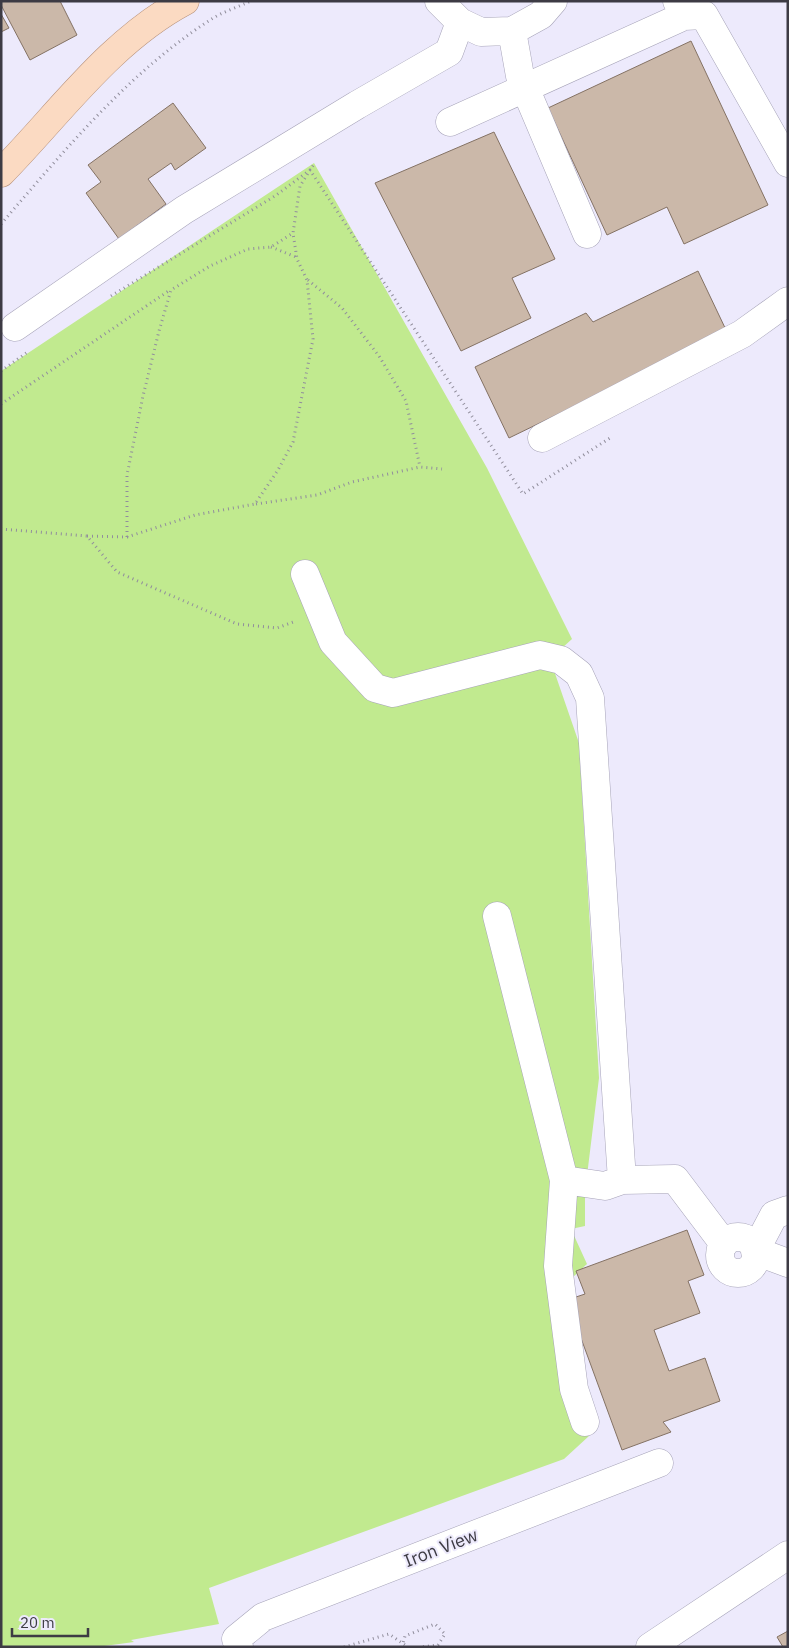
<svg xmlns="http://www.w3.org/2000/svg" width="789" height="1648" viewBox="0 0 789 1648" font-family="'IBM Plex Sans',sans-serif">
<rect width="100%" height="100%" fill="#edeafc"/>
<path fill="#c1ea8f" d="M314 163 487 468 572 639 550 659 579 743 599 1078 585 1192V1226L571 1229 587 1264 557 1292 589 1436 564 1459 209 1588 219 1624 131 1640 134 1642 97 1647H1V371Z"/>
<path fill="#cbb8a9" stroke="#847264" d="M1 1H60L77 35 30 60 1 5Z
M1 14 9 28 1 32Z
M691 41 768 205 684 244 667 207 607 235 548 108Z
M173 103 206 148 175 170 171 163 148 179 166 204 119 239 86 193 101 182 88 165Z
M494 132 555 259 512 278 531 318 461 351 375 183Z
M698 271 727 332 509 438 475 367 586 313 593 322Z
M687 1230 704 1275 688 1281 700 1313 654 1330 669 1371 705 1358 720 1401 663 1422 671 1432 622 1450 567 1300 585 1294 576 1271Z
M788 1631V1647H783L777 1637Z"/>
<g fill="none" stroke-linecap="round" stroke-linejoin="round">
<defs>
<path id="minor" d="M439 1 460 22 481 32 512 31 541 15 553 1
M684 16 704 15 788 163
M512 31 520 76 587 234
M450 122 684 16 677 1
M15 327 184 210 357 105 449 52 460 22
M542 438 742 334 788 301
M305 574 333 642 375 688 393 693 540 655 561 660 579 674 590 698 622 1180 675 1179 724 1244
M497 916 564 1180 605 1186 622 1180
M564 1180 558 1266 574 1389 585 1422
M788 1210 774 1215 755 1251 788 1263
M720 1255a18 18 0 1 1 36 0a18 18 0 1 1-36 0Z
M239 1647 236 1639 263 1617 659 1463
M650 1647 788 1555"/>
<path id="major" d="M1 173C59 114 110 41 185 1"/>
</defs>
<use href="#minor" stroke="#a6a3b8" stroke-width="29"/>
<use href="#major" stroke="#b7927b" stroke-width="29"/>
<path stroke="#918e9c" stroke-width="3" stroke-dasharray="1 4" stroke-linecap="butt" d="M1 224C65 150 127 74 210 20 222 12 238 7 251 1
M271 247 296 257
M308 280 342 308 379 356 406 401 420 467
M111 296 275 196 310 170 315 163
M1 371 29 351
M1 404 170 290
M256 504 317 495 352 482 420 467 442 469
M1 529 87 536 117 572 237 624 277 628 296 621
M87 536 127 537 195 515 255 504 278 470 293 442 313 339 307 280 297 259 293 233 300 186 310 170 523 494 610 438
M127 537V475L143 396 159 331 171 290 210 266 248 249 271 247 293 233
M344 1647 389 1634 408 1647
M402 1647 405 1636 435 1624 445 1634 438 1645 420 1647"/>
<use href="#minor" stroke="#fff" stroke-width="28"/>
<use href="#major" stroke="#fbdac2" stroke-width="28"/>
</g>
<g text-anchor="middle" stroke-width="4" stroke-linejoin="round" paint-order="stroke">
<g font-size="18" fill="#3d3b44" stroke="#edeafc">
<text transform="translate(441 1548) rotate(-21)" y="6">Iron View</text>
</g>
</g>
<rect width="789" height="1648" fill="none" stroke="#3d3b44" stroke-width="5"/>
<path d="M12 1628v8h76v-8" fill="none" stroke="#3d3b44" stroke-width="2.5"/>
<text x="20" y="1628" font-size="15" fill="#3d3b44" stroke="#edeafc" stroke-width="4" paint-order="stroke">20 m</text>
</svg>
